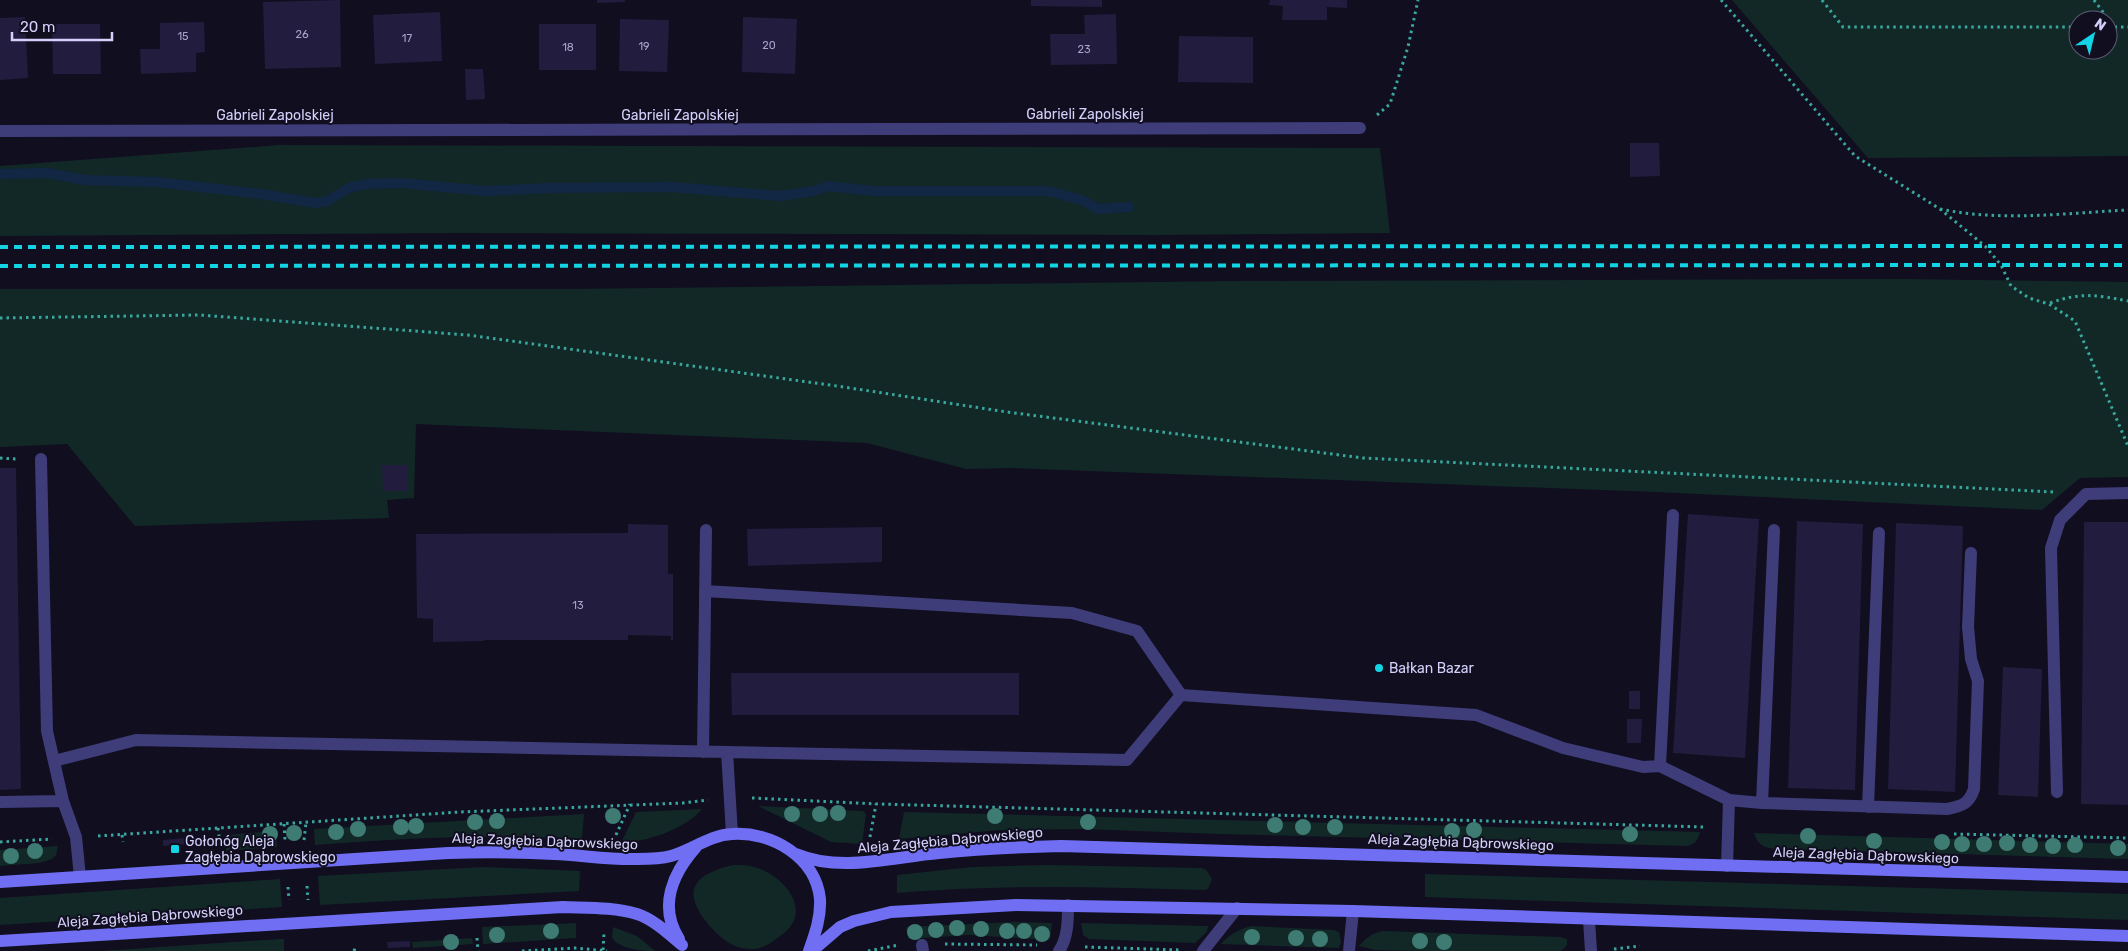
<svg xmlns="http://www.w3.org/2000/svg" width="2128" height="951" viewBox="0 0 2128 951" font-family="Rubik,sans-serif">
<rect width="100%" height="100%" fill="#110e1f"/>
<path fill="#122827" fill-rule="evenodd" d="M1732 0H2128V156L1868 158ZM2078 20H2108V50H2078Z
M279 145 1380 148 1390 233 1157 235 463 233 0 236V166Z
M1902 279 2128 282V477L2080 478 2042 510 1656 492 1012 468 966 469 867 443 416 424 414 498 387 500 389 518 135 526 67 444 0 447V289H566L1236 281Z
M758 806 863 811 866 814 862 844 831 842Z
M702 809C686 829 646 842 621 843L636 812Z
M904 812 1700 832C1698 840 1696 844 1687 846L1221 834 1083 829 1001 830 899 839Z
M584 814 582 839C492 834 405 838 315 845L314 829Z
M276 831 277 847 226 851 225 835Z
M1754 833 2128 844V859L1776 849C1765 848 1757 845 1754 833Z
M58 846 56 855 52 859 39 863 0 866V850Z
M733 865C743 865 751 865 760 869 785 878 812 911 784 933 774 941 763 950 750 949 733 949 719 937 708 924 680 890 695 874 733 865Z
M1047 865 1201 868 1206 870 1212 879 1208 889 1204 890C1101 887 999 884 897 893V875L972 867Z
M483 867 580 871 579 891 320 905 318 876Z
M1425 874 2128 894V920L1425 897Z
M280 879 282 907 0 925V898Z
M1014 922 1052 923 1050 940 969 935 908 939 906 927Z
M576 923V938L483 944 482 927Z
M1081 923 1208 926 1207 932 1195 943 1089 939 1083 935Z
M1251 926 1334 930 1339 932 1341 942 1339 948 1221 944C1230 934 1238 930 1251 926Z
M613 927 637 936 655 951C643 951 617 949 612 937Z
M1383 931 1559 937 1567 939V945L1561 951H1429L1375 950 1359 946C1366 938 1372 933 1383 931Z
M472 938 473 944 413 948 412 942Z
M280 939H284V951H101Z"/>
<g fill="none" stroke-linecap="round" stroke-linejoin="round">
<path stroke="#122744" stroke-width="10" d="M0 174 47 173 85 180 157 182 261 194 315 203 327 201 351 187 368 184 402 183 486 191 546 188 672 187 780 196 814 191 828 186 873 191H1048L1082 200 1098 209 1129 207"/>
</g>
<path fill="#221c3e" d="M340 0 341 67 265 69 263 2Z
M597 0H625V2L597 3Z
M1031 0H1102V7L1031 6Z
M1270 0H1347V8L1327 7V20H1282L1283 6 1269 5Z
M440 12 442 61 375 64 373 15Z
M1116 14 1117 64 1051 65 1050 34H1085L1084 15Z
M25 17 28 78 0 80V18Z
M743 17 797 19 795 74 742 72Z
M620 19 669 20 667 72 619 71Z
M204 22 205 52 196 53V72L141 74 140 49H160V23Z
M52 24H100L101 74H53Z
M539 24H596V70H539Z
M1179 36 1253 37V83L1178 82Z
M465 69H483L485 99 466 100Z
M1630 143H1659L1660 176 1630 177Z
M382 465H408V491H383Z
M0 468H16L21 789 0 790Z
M1688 514 1759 519 1745 758 1673 753Z
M1797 521 1863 524 1855 790 1788 788Z
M2084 522H2128V805L2081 804Z
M1896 523 1963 526 1955 792 1888 789Z
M628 524 668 525V574H673V640H671V636L628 635V640H484V641L433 642V619L417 618 416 534 628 533Z
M882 527V562L748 566 747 529Z
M2003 667 2042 669 2038 797 1998 795Z
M731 673H1019V715H732Z
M1629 691H1640V709H1629Z
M1627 719H1642L1641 743H1627Z
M186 838V844L163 846V840Z
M410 941V947L388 948 387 942Z"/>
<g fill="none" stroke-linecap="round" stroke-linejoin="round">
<path stroke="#38a89e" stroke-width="3" stroke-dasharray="2.5 4" stroke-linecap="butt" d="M1721 0 1855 156 1940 209 1985 246 2001 265 2011 286 2029 298 2049 304 2075 321 2128 446
M1822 0 1843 27H2078
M2094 0 2114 27
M2108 27H2128
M1377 115 1390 104 1408 47 1418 0
M1940 209C2002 222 2066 213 2128 210
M2050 303C2081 292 2096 295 2128 301
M0 318 199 315 468 335 837 386 1007 412 1363 458 2054 492
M0 458 17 459
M752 798 878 804 1705 827
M284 824 285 840
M218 828 219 836
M1954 834 2128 838
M122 835 123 842
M616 835 630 804
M98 836 460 812 683 803 708 800
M870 837 876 804
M304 840 306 823
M0 842 52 839
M307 886 308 900
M288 887 289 900
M477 938 478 951
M945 944 1037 945
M1085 947 1181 950
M1614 949 1640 946
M603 950 604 933
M354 951 356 945
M522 951 575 948 607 951
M868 951 899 945"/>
<path stroke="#3e3d7a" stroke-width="12" d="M41 459 47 731 63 801 76 837 80 877
M705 591 1072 613 1137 631 1181 695
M703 752 706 530
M727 752 732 834
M54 761 136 740 1127 760 1181 695 1476 715 1563 748 1643 767 1660 766 1729 800 1727 866
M1660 766 1673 515
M2057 792 2051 548 2060 520 2086 494 2128 493
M1729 800 1762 803 1947 809C1962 806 1969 804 1974 789L1978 681 1971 659 1968 627 1971 553
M0 802 63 801
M1762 803 1774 530
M1868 807 1879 533
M1589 920 1591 951
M922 945 923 951
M1059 951C1068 938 1068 920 1068 905
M1203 951 1237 908
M1349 951 1353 911"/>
<path stroke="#3e3d7a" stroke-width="12" d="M0 131 1360 128"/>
<path stroke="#706ff3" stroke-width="12" d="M796 854C841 873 892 857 939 853 980 849 1021 847 1061 846L2128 877
M0 882 448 853C483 852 518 852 554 854 581 855 610 860 637 859 648 859 660 859 671 856 692 850 710 835 732 834 771 831 816 857 820 899 821 918 815 934 809 951
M679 939C658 906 673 873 696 847
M0 941 563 907C586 908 614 907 637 914 653 919 669 934 682 945
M812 951 840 927 854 921 891 912 1016 905 1353 911 2128 936"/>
<path stroke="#13d4e4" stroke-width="4" stroke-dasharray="8 6" stroke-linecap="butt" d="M0 247 2128 246
M0 266 2128 265"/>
</g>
<g fill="#3e7b72">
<circle cx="838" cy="813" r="8"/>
<circle cx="792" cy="814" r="8"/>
<circle cx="820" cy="814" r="8"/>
<circle cx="613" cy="816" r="8"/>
<circle cx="995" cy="816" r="8"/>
<circle cx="497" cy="821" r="8"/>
<circle cx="475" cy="822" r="8"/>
<circle cx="1088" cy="822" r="8"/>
<circle cx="1275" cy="825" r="8"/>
<circle cx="416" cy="826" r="8"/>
<circle cx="401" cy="827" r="8"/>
<circle cx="1303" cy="827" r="8"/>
<circle cx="1335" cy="827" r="8"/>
<circle cx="358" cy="829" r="8"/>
<circle cx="1474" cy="830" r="8"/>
<circle cx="1452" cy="831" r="8"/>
<circle cx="336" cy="832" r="8"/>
<circle cx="294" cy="833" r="8"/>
<circle cx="270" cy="834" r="8"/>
<circle cx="1630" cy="834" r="8"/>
<circle cx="1808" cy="836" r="8"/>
<circle cx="1874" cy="841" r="8"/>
<circle cx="1942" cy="842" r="8"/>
<circle cx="2007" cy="843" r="8"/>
<circle cx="1962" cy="844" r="8"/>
<circle cx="1984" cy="844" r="8"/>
<circle cx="2030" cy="845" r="8"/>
<circle cx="2075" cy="845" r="8"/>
<circle cx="2053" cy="846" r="8"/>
<circle cx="2118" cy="848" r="8"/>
<circle cx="35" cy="851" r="8"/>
<circle cx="11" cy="856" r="8"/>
<circle cx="957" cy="928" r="8"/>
<circle cx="981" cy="929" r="8"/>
<circle cx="936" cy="930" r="8"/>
<circle cx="551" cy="931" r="8"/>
<circle cx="1007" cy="931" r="8"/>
<circle cx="1024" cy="931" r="8"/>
<circle cx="915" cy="932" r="8"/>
<circle cx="1042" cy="934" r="8"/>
<circle cx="497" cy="935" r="8"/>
<circle cx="1252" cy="937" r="8"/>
<circle cx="1296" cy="938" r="8"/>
<circle cx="1320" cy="939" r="8"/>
<circle cx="1420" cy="941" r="8"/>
<circle cx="451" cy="942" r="8"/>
<circle cx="1444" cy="942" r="8"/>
</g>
<g fill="#13d4e4" stroke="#110e1f" stroke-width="2">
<circle cx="1379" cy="668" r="5"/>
<rect x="170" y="844" width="10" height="10" rx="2.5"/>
</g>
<g text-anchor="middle" stroke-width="4" stroke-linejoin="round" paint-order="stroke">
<g font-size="11" fill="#a8a3cc">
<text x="302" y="38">26</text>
<text x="183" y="40">15</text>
<text x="407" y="42">17</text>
<text x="769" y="49">20</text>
<text x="644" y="50">19</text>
<text x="568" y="51">18</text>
<text x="1084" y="53">23</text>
<text x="578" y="609">13</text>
</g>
<g font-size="14" fill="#d4d0fb" stroke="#110e1f">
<text x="1085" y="119">Gabrieli Zapolskiej</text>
<text x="275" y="120">Gabrieli Zapolskiej</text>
<text x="680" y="120">Gabrieli Zapolskiej</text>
<text transform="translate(950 840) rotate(-5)" y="5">Aleja Zagłębia Dąbrowskiego</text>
<text transform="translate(545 841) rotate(2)" y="5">Aleja Zagłębia Dąbrowskiego</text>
<text transform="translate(1461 842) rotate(2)" y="5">Aleja Zagłębia Dąbrowskiego</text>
<text transform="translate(1866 855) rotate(2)" y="5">Aleja Zagłębia Dąbrowskiego</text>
<text transform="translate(150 916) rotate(-4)" y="5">Aleja Zagłębia Dąbrowskiego</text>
</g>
<g font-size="14" fill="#d4d0fb" stroke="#110e1f" text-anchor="start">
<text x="1389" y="673">Bałkan Bazar</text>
<text x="185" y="846">Gołonóg Aleja<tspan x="185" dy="16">Zagłębia Dąbrowskiego</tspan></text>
</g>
</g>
<g transform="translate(2093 35) rotate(35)"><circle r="24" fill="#110e1f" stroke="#5f5c77"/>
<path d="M0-4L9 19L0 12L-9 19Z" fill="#13d4e4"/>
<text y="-8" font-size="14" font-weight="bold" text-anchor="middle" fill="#d4d0fb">N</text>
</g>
<path d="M12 32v8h100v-8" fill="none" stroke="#d4d0fb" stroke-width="2.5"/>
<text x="20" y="32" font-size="15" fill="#d4d0fb" stroke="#110e1f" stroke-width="4" paint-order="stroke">20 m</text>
</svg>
